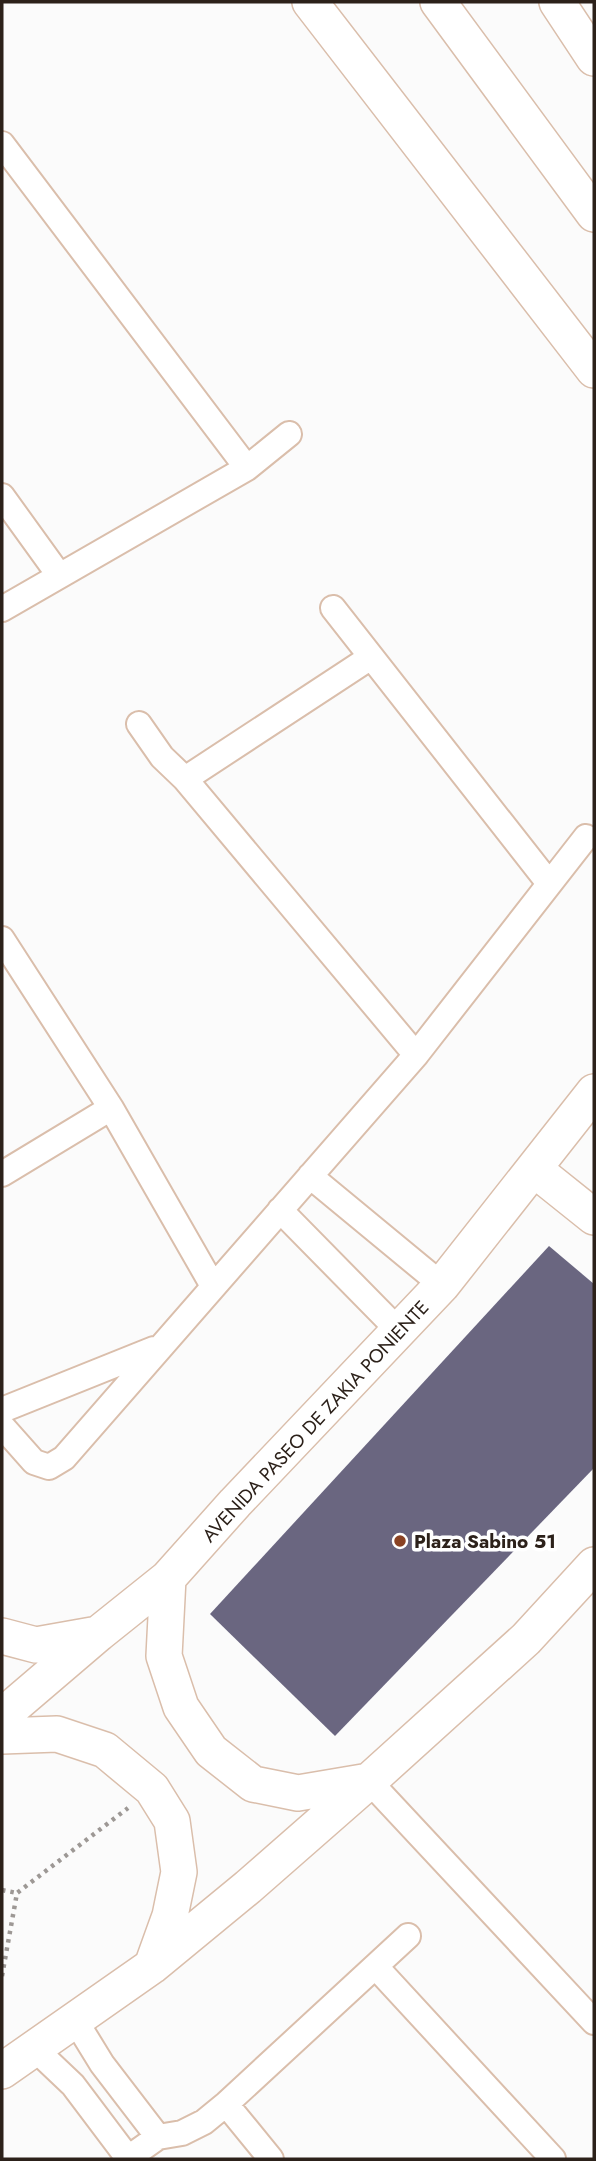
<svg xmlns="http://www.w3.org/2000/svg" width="596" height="2161" viewBox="0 0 596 2161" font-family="Jost,sans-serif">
<rect width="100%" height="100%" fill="#fbfbfb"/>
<path fill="#6a6680" d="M549 1246 594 1284V1468L335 1736 210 1614Z"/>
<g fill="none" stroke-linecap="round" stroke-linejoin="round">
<defs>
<path id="street" d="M2 144 247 468
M2 496 59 575
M333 608 548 882
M2 609 247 468 289 434
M139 724 162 757 185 779 416 1055
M185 779 371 657
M2 939 111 1108 213 1286
M2 1174 111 1108
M310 1176 442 1285
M280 1210 399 1331
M2 1410 154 1349
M2 1426 34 1462 49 1467 64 1458 416 1055 586 837
M369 1781 594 2022
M376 1967 553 2159
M75 2020 102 2064 158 2137
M34 2048 73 2085 128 2158
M226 2104 271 2159
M127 2159 158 2137 182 2133 204 2122 226 2104 408 1936"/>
<path id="secondary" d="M310 2 594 370
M438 2 594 214
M557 2 594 58
M534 1169 594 1217
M168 1578 164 1656 181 1707 211 1751 253 1784 298 1793 369 1781
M2 1636 36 1645 98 1634
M2 1716 98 1634 168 1578 235 1503 442 1285 594 1092
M2 1736 57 1734 105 1750 152 1789 172 1821 179 1872 170 1916 152 1966
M2 2071 152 1966 248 1887 369 1781 526 1639 594 1565"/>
</defs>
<use href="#street" stroke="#dabeab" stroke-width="28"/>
<use href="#secondary" stroke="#dabeab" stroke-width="38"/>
<path stroke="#9d9895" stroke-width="4.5" stroke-dasharray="3.5 5" stroke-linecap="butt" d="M2 1890 17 1893
M2 1976 17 1893 128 1808"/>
<use href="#street" stroke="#fff" stroke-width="24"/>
<use href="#secondary" stroke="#fff" stroke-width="35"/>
</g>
<circle fill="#8a4223" stroke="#fff" stroke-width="2.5" cx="400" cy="1541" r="7"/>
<g text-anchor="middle" stroke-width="7" stroke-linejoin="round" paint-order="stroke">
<g font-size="19" fill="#2c211a" stroke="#fff">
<text transform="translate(315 1421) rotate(-47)" y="7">AVENIDA PASEO DE ZAKIA PONIENTE</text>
</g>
<g font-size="19" font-weight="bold" fill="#2c211a" stroke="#fff" text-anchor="start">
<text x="414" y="1548">Plaza Sabino 51</text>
</g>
</g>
<rect width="596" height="2161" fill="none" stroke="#2c211a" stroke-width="7"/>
</svg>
